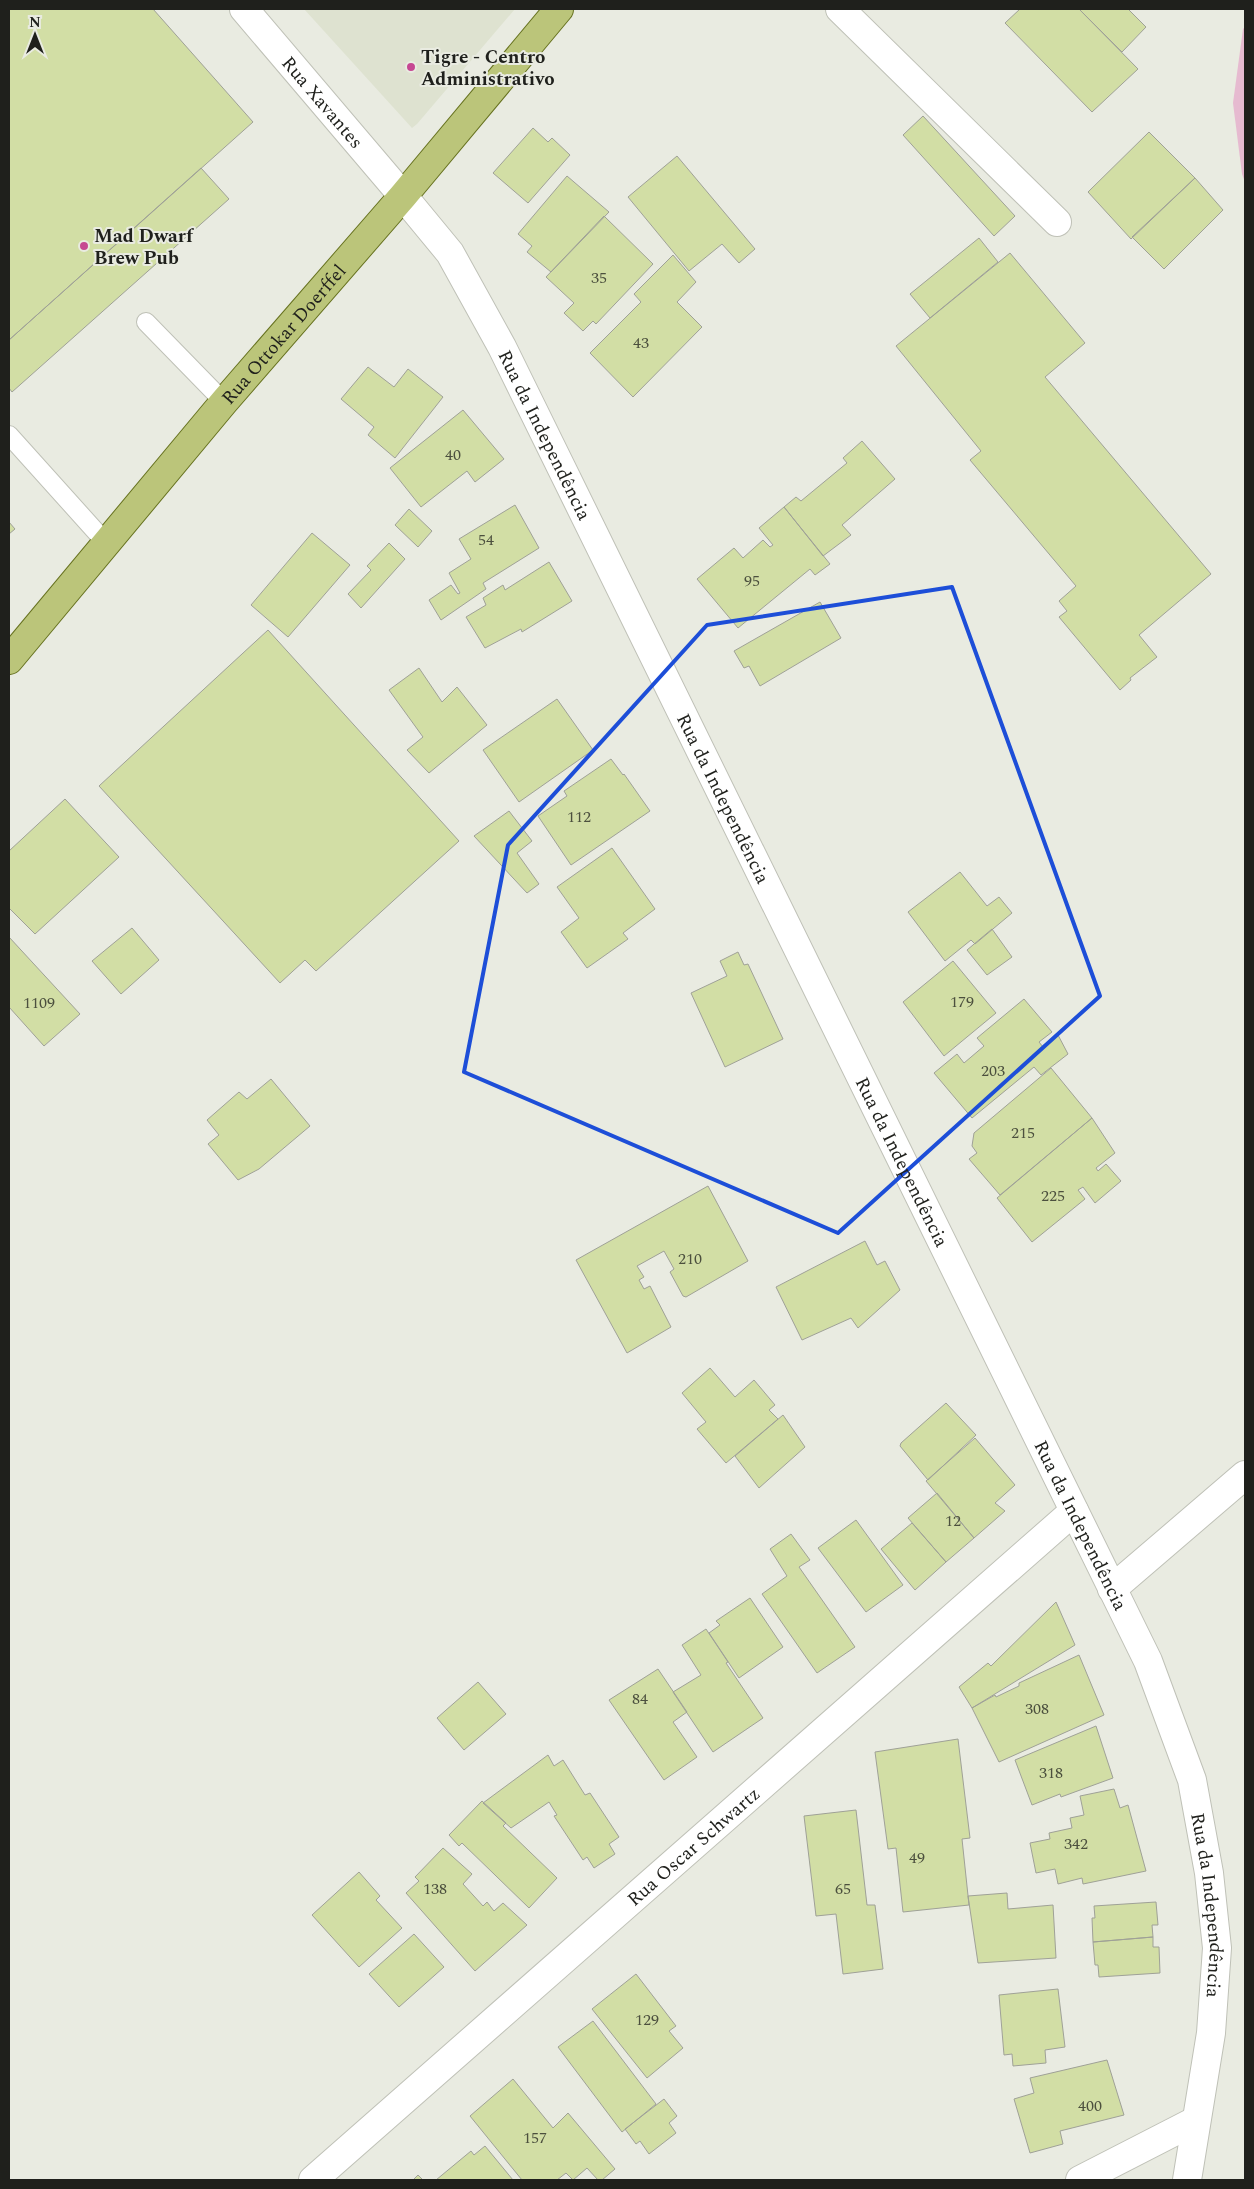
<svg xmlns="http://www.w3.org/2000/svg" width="1254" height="2189" viewBox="0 0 1254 2189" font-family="Spectral,serif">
<rect width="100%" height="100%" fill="#e9ebe1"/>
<path fill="#dee2d0" d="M304 9H515L417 124 412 128Z"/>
<path fill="#e6bad0" d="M1245 27V182L1242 174 1233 103 1243 29Z"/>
<path fill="#d2dea5" stroke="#9fa197" d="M9 9H153L253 122 9 340Z
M1020 9H1079L1138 69 1092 112 1005 23Z
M1079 9H1128L1146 27 1122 52Z
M923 116 1015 216 994 236 903 135Z
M533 128 548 142 552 138 570 155 528 203 493 173Z
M1149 132 1195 178 1131 239 1088 192Z
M677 156 755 249 739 263 722 244 689 271 628 197Z
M201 168 229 199 12 392 9 388V340Z
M567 176 609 212 551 272 527 252 532 246 518 234Z
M1195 178 1223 210 1164 269 1132 237Z
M604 216 653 264 596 324 593 321 583 331 564 313 574 303 546 277Z
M979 238 998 262 930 318 910 294Z
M1010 253 1085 343 1045 377 1211 574 1139 635 1157 657 1130 678 1131 680 1120 690 1059 617 1067 611 1059 601 1076 586 970 460 981 451 896 346Z
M673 255 696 282 677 302 702 327 633 397 590 353 641 302 634 294Z
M368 367 394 387 408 369 443 397 395 458 368 435 374 427 341 399Z
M463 410 504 459 475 482 467 471 421 507 390 468Z
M862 441 895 479 842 525 851 535 823 556 784 507 796 497 801 501 847 463 843 458Z
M515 505 539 548 483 583 486 589 441 620 429 600 451 585 458 594 460 593 449 573 471 559 459 539Z
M784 507 830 564 815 575 810 569 738 628 697 579 734 548 743 558 763 540 770 547 773 545 759 528Z
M409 509 432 531 418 547 395 525Z
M9 522 15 529 9 534Z
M312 533 350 565 288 637 251 605Z
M389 543 405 559 361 608 348 594 371 570 367 566Z
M549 562 572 601 522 632 521 629 485 648 466 617 486 605 483 598 503 585 505 590Z
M820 602 841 638 760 686 749 666 744 668 734 651Z
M268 630 459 841 316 971 305 960 280 983 99 786Z
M419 668 442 702 457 687 487 725 429 773 407 750 423 737 389 690Z
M557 699 593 750 519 802 483 750Z
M611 759 623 775 624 774 650 811 571 865 538 816 567 796 564 791Z
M65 799 119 857 35 934 9 908V851Z
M509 811 532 841 517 853 539 884 527 893 474 836Z
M612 848 655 909 623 933 628 939 587 968 561 932 579 918 557 887Z
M960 872 987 906 999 897 1012 913 975 944 971 940 945 961 908 912Z
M132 928 159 960 121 994 92 961Z
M992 929 1012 957 987 975 967 950Z
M9 937 80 1014 44 1046 9 1007Z
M738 952 744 965 748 964 783 1039 725 1067 691 993 727 976 720 961Z
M953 961 996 1013 944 1056 903 1002Z
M1024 999 1052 1032 1039 1042 1043 1047 1058 1035 1068 1054 1041 1075 1034 1067 972 1118 934 1073 957 1054 964 1063 984 1046 977 1038Z
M1051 1068 1092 1118 1000 1195 969 1159 977 1153 972 1146 974 1133Z
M271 1079 310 1126 259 1169 238 1180 208 1144 219 1135 207 1120 239 1092 247 1099Z
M1092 1118 1115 1153 1096 1168 1098 1171 1106 1164 1121 1181 1095 1203 1083 1187 1078 1190 1085 1199 1032 1242 997 1198Z
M708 1186 748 1261 686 1297 683 1296 670 1272 674 1269 664 1251 637 1266 644 1277 639 1280 644 1289 650 1286 671 1327 627 1353 576 1260Z
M865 1241 877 1265 885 1261 900 1290 858 1328 851 1318 802 1340 776 1287Z
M710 1368 735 1397 754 1380 775 1405 769 1410 778 1419 726 1463 697 1429 706 1422 682 1393Z
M946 1403 976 1435 928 1480 900 1446 901 1443Z
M783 1415 805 1447 759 1488 735 1456Z
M975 1438 1015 1485 995 1503 1005 1511 974 1538 926 1481Z
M937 1493 974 1538 946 1562 908 1518Z
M856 1520 903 1585 866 1612 818 1548Z
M912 1523 946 1562 915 1590 881 1549Z
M791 1534 810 1560 799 1567 855 1647 817 1673 762 1594 787 1576 770 1549Z
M750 1598 783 1647 739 1678 709 1633 720 1625 716 1621Z
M1056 1602 1075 1645 972 1708 959 1687 988 1663 991 1666Z
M706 1629 728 1662 726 1663 763 1718 713 1752 673 1692 701 1675 682 1645Z
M1079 1655 1104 1715 999 1762 972 1708 995 1695 996 1697 1019 1686V1683Z
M658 1669 687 1712 673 1722 697 1757 664 1780 609 1700Z
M478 1682 506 1714 464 1750 437 1718Z
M1096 1726 1113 1778 1061 1797 1060 1794 1032 1805 1015 1760Z
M958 1739 970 1838 962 1839 969 1905 903 1912 896 1848 888 1849 875 1752Z
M548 1755 554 1766 563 1760 585 1795 590 1793 619 1837 609 1844 615 1854 594 1868 587 1857 583 1860 554 1816 557 1815 549 1802 511 1828 483 1803Z
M1114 1789 1120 1808 1128 1805 1146 1871 1083 1884 1082 1878 1058 1884 1055 1869 1036 1873 1030 1843 1050 1839 1049 1833 1072 1828 1070 1818 1084 1815 1080 1796Z
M482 1801 506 1823 503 1826 557 1878 529 1908 462 1843 459 1846 449 1835Z
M856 1810 867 1905H875L883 1969 843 1974 836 1914 816 1916 804 1816Z
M443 1848 472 1874 463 1884 483 1906 487 1902 494 1911 503 1903 527 1925 475 1971 406 1893 419 1881 415 1877Z
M359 1872 380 1896 376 1900 402 1928 359 1967 312 1915Z
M1007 1893 1008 1909 1053 1905 1056 1958 978 1963 968 1896Z
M1156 1902 1158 1925H1152L1153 1937 1093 1942 1092 1918H1095L1094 1906Z
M414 1934 444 1967 399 2007 369 1974Z
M1153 1937V1947H1159L1160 1973 1099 1977 1098 1965H1095L1093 1942Z
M636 1974 676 2026 669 2031 683 2048 647 2078 592 2009Z
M1058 1989 1065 2047 1045 2050 1046 2063 1013 2066 1012 2054 1004 2055 999 1995Z
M593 2021 656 2104 622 2132 558 2047Z
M1107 2060 1124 2115 1060 2131 1063 2144 1030 2153 1014 2099 1034 2093 1030 2078Z
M513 2079 553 2128 568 2113 615 2169 602 2180H598L587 2168 573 2180 566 2173 557 2180H522L470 2116Z
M664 2099 677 2116 669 2123 676 2133 649 2154 640 2141 636 2144 625 2129Z
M485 2146 513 2180H436L471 2151 474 2155Z
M418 2175 423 2180H413Z"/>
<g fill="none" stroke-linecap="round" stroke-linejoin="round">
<defs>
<path id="service" d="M146 322 224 402
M9 435 107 544"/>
<g id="minor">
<path id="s1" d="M244 9 403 196"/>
<path d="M840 9 1057 222"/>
<path d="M1112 1589 1245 1475"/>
<path id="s2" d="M313 2180 1074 1511"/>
<path d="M1080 2180 1195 2121"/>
</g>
<g id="tertiary">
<path id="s3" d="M403 196 450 253 502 347 1148 1661 1192 1780 1209 1873 1217 1948 1211 2033 1187 2180"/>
</g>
<g id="primary">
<path id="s4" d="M9 660 224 402 403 196 559 9"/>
</g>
</defs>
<use href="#service" stroke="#bfc1b7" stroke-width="20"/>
<use href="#minor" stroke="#bfc1b7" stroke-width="30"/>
<use href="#tertiary" stroke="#bfc1b7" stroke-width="30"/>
<use href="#primary" stroke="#677220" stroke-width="30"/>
<use href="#service" stroke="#fff" stroke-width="18"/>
<use href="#minor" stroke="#fff" stroke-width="28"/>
<use href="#tertiary" stroke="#fff" stroke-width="28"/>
<use href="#primary" stroke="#bbc57a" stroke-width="28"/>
</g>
<path fill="none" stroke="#1d4ed8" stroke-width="4" stroke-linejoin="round" d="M952 587 1100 996 838 1233 464 1072 508 845 707 625Z"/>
<g fill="#c64792" stroke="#e9ebe1" stroke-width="2">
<circle cx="411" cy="67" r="5"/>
<circle cx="84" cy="246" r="5"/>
</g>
<g text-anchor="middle" stroke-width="4" stroke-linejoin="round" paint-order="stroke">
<g font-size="16" fill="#4c503e">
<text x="599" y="283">35</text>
<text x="641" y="348">43</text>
<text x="453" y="460">40</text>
<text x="486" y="545">54</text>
<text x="752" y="586">95</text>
<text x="579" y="822">112</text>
<text x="962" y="1007">179</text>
<text x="39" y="1008">1109</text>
<text x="993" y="1076">203</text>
<text x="1023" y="1138">215</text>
<text x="1053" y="1201">225</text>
<text x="690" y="1264">210</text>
<text x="953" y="1526">12</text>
<text x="640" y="1704">84</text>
<text x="1037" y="1714">308</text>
<text x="1051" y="1778">318</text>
<text x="1076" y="1849">342</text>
<text x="917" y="1863">49</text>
<text x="435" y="1894">138</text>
<text x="843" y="1894">65</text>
<text x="647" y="2025">129</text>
<text x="1090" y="2111">400</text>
<text x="535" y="2143">157</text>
</g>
<g font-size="19" font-weight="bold" fill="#1f201c" stroke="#e9ebe1" text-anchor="start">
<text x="421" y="63">Tigre - Centro<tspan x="421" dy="22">Administrativo</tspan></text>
<text x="94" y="242">Mad Dwarf<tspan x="94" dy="22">Brew Pub</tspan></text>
</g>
<g font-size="19" fill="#1f201c" stroke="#e9ebe1">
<text dy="7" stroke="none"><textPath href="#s1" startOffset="122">Rua Xavantes</textPath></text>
<text dy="7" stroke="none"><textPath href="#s4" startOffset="426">Rua Ottokar Doerffel</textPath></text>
<text dy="7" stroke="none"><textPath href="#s3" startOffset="279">Rua da Independência</textPath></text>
<text dy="7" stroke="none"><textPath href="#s3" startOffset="684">Rua da Independência</textPath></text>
<text dy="7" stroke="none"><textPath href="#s3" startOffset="1089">Rua da Independência</textPath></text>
<text dy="7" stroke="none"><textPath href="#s3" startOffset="1494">Rua da Independência</textPath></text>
<text dy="7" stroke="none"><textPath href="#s2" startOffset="506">Rua Oscar Schwartz</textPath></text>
<text dy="7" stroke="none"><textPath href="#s3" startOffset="1899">Rua da Independência</textPath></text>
</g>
</g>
<rect width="1254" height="2189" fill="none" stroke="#1f201c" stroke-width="20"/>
<g transform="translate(35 35)" stroke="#e9ebe1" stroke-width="4" paint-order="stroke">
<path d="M0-4L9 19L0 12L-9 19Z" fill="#1f201c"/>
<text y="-8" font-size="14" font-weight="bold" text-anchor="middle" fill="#1f201c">N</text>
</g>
</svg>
